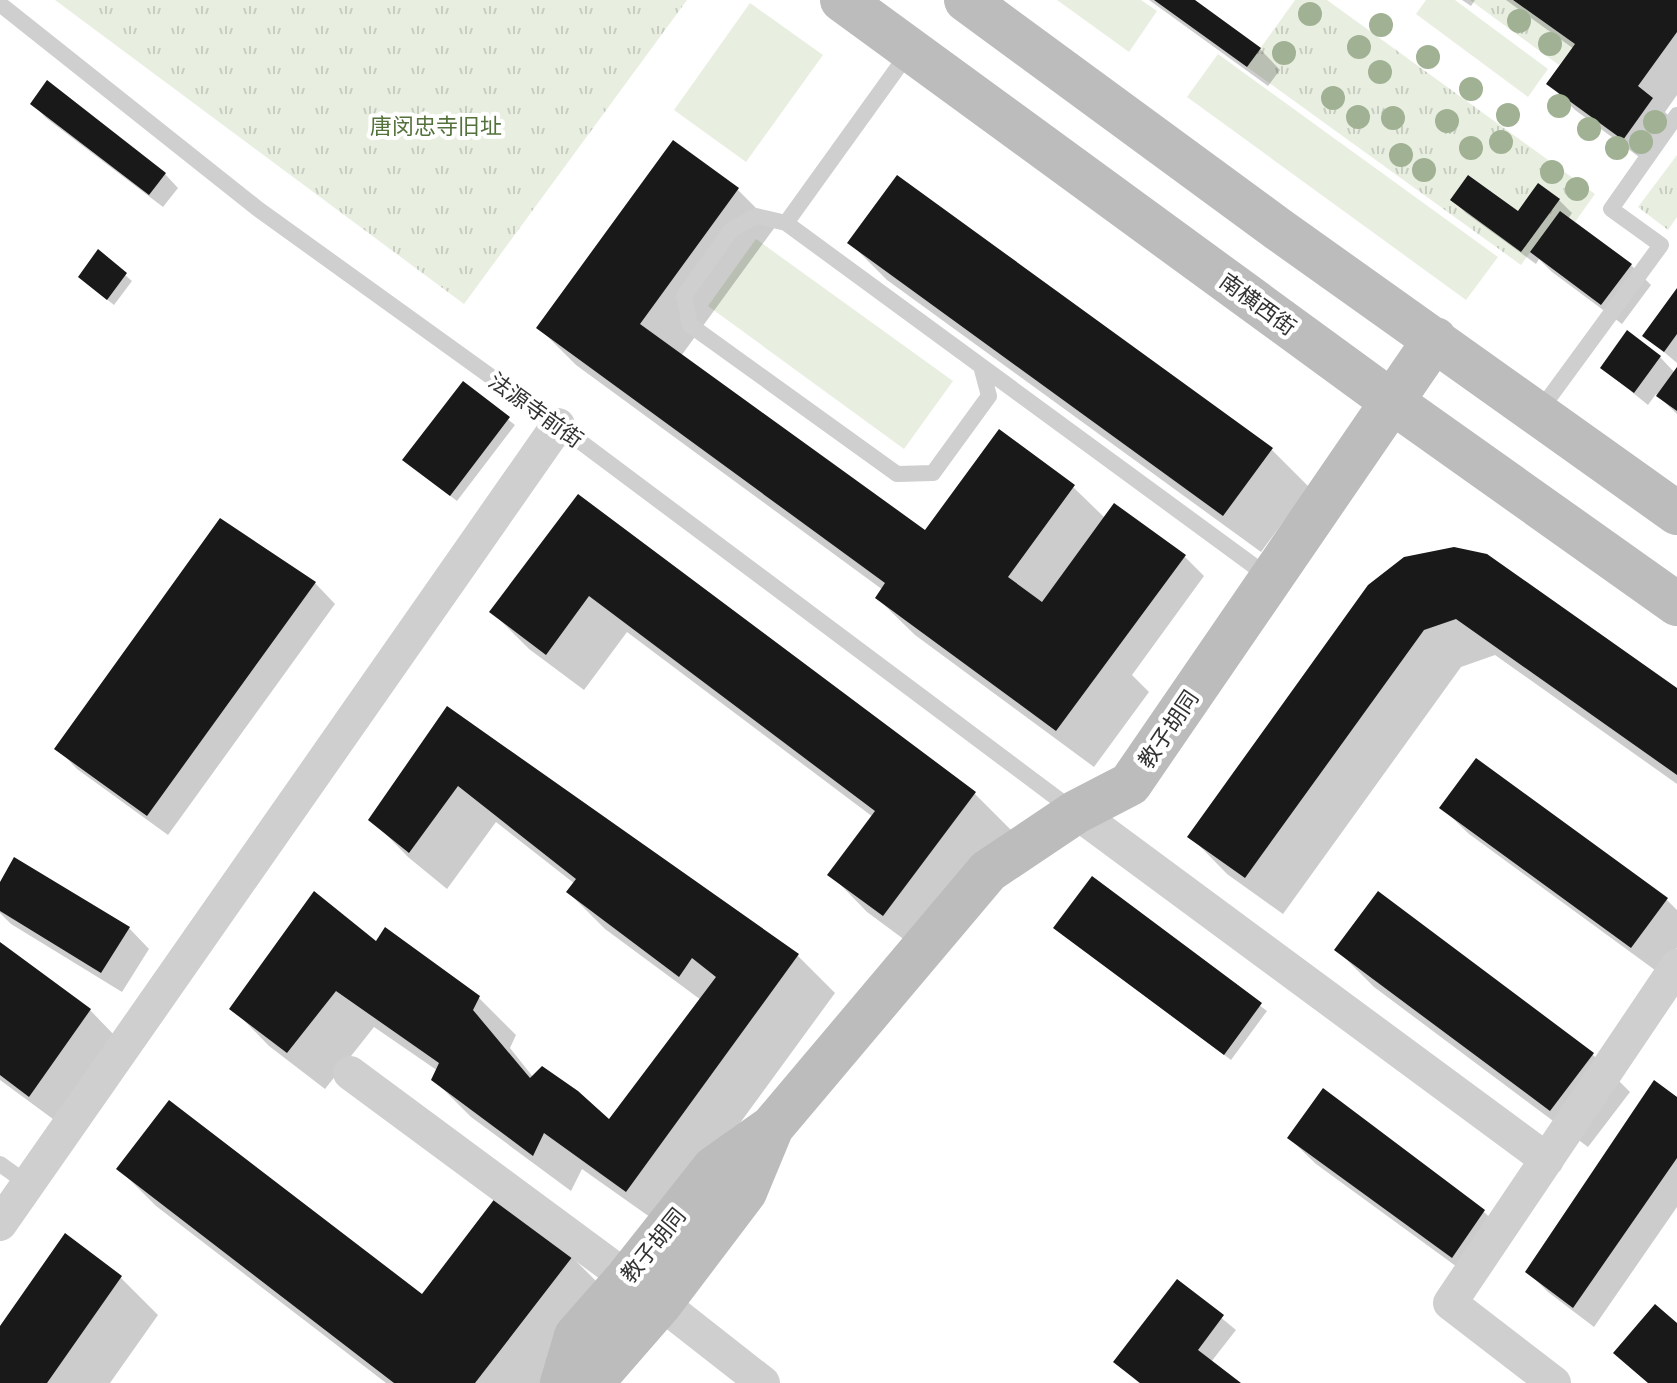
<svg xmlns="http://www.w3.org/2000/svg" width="1677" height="1383" viewBox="0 0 1677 1383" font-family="Signika,'Noto Sans SC',sans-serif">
<defs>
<pattern id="park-tufts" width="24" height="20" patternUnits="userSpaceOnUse" patternTransform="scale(2)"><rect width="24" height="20" fill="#e8efe0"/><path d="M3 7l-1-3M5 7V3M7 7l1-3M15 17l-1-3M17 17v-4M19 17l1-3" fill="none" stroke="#c7cdc1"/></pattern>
</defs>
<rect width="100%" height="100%" fill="#fff"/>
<path fill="url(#park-tufts)" d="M55 0H687L464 304Z
M1295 0H1327L1595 194 1575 222 1560 211 1521 265 1247 67Z
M1470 0H1513L1575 44 1559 65Z
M1677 155V217L1668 230 1638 207Z"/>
<path fill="#e8efe0" d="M1057 0H1141L1157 11 1129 52Z
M1426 0H1455L1548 69 1528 97 1416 14Z
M750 3 823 55 746 162 674 110Z
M1218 54 1498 257 1466 300 1187 97Z
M756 239 953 381 904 449 708 306Z"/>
<path fill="#0003" d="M1149 0H1191L1260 49 1280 70 1268 86Z
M1462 0H1475L1471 6Z
M1506 0H1677V95L1665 112 1677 124 1650 165 1575 110 1549 84 1574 49Z
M33 104 165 174 178 188 163 207 46 118Z
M674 143 738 190 775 227 681 356 925 533 1073 487 1105 518 1184 556 1204 576 1132 675 1149 692 1094 767 915 635 877 598 883 590 576 365 539 328Z
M1452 200 1519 214 1559 200 1572 213 1568 219 1631 265 1651 285 1622 324 1552 272 1539 259 1536 264 1466 213Z
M850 243 1272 450 1309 487 1261 552 887 280Z
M98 252 132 281 114 305 86 283Z
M1677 291V363L1645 336Z
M1660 357 1675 373 1677 370V414L1656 394 1648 405 1602 368Z
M463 384 515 425 457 501 411 466Z
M578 497 975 794 1012 831 921 952 867 912 830 874 873 817 627 632 584 690 529 649 492 612Z
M315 583 335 604 168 835 77 769 57 748Z
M1369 586 1677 691V784L1495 655 1461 667 1283 914 1227 874 1190 836Z
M447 709 798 956 835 993 664 1227 582 1169 571 1191 471 1117 434 1080 438 1071 374 1027 325 1089 269 1046 232 1008 377 944 479 998 516 1035 510 1048 533 1077 610 1122 701 1000 605 929 568 892 575 884 496 822 447 889 408 857 371 819Z
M1442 808 1667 900 1677 910V948L1659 973 1469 834Z
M1092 878 1267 1011 1231 1060 1062 934Z
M0 887 129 928 149 949 122 992 11 924 0 913Z
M1379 894 1593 1055 1630 1092 1588 1147 1374 987 1337 950Z
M0 945 90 1010 116 1037 57 1122 0 1080Z
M1324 1090 1484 1212 1511 1238 1479 1283 1316 1164 1289 1138Z
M1677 1100V1207L1594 1327 1548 1292 1528 1272Z
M119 1169 422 1297 572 1257 609 1294 541 1383H386L156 1206Z
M65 1236 121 1278 158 1315 110 1383H0V1330Z
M1178 1282 1236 1330 1211 1362 1238 1383H1139L1116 1362Z"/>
<path fill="#191919" d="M1154 0H1195L1261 48 1247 67Z
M1513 0H1677V32L1638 86 1653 98 1623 140 1546 84 1575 44Z
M47 80 166 173 149 195 30 104Z
M673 140 739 188 640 324 925 530 999 429 1075 485 1008 577 1042 602 1114 503 1186 555 1056 731 875 598 885 583 536 328Z
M897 175 1273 448 1223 516 847 243Z
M1468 175 1518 211 1538 183 1560 199 1521 252 1450 200Z
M1560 211 1632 264 1601 305 1530 252Z
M98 249 127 273 107 300 78 277Z
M1677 288V334L1664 352 1642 336Z
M1627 330 1661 356 1634 393 1600 368Z
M1677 367V411L1656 396Z
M463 381 510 417 450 496 402 460Z
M578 494 976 792 883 916 827 875 875 811 589 596 546 655 489 612Z
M220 518 316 582 147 816 54 749Z
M1454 547 1487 554 1677 688V775L1456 619 1424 630 1245 878 1187 837 1368 585 1404 557Z
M447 706 799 954 626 1192 544 1133 533 1156 431 1080 439 1063 336 991 287 1053 229 1009 314 891 376 941 385 927 480 996 473 1010 530 1078 542 1066 578 1091 609 1119 716 977 692 958 679 977 566 892 576 879 458 786 409 853 368 820Z
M1476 758 1668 898 1631 948 1439 808Z
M14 857 130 927 101 973 0 911V882Z
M1092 876 1262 1003 1224 1055 1053 928Z
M1378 891 1594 1053 1550 1111 1334 950Z
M0 942 91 1009 29 1097 0 1075Z
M1654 1080 1677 1097V1158L1573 1308 1525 1272Z
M1323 1088 1485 1210 1452 1258 1287 1138Z
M169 1100 422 1294 496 1197 573 1256 475 1383H394L116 1169Z
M65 1233 122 1276 47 1383H0V1326Z
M1177 1279 1224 1315 1198 1350 1241 1383H1140L1113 1362Z
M1655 1304 1677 1323V1383H1648L1613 1353Z"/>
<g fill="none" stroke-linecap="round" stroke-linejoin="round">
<path stroke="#cfcfcf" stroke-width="16" d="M0 4 258 209 558 425 1074 811
M786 223 909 52
M981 366 989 396 933 473 897 474 690 325 684 296 731 230 756 216 786 223 1269 577
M1538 413 1661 245 1611 209 1677 115
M0 1164 28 1184"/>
<path stroke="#cfcfcf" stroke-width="34" d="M1076 812 1547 1160
M350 1073 661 1303 763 1383
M0 1224 558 425
M1554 1383 1450 1303 1677 966"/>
<path stroke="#bcbcbc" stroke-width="44" d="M842 0 1391 401 1677 604
M966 0 1278 229 1677 513
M562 1383 576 1336 627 1278 714 1168 772 1127 988 871 1076 812 1130 784 1435 339
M577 1383 601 1372 661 1303 745 1192 772 1127"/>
</g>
<g fill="#a1b193">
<circle cx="1310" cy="14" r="12"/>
<circle cx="1519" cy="21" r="12"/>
<circle cx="1381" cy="25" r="12"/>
<circle cx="1550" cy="44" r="12"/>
<circle cx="1359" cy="47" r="12"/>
<circle cx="1284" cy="53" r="12"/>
<circle cx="1428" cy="57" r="12"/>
<circle cx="1380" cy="72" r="12"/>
<circle cx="1471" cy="89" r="12"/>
<circle cx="1333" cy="98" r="12"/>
<circle cx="1559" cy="106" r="12"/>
<circle cx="1508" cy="115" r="12"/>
<circle cx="1358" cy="117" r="12"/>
<circle cx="1393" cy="118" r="12"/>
<circle cx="1447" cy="121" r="12"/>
<circle cx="1655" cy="122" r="12"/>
<circle cx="1589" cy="129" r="12"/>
<circle cx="1501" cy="142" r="12"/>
<circle cx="1641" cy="142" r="12"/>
<circle cx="1471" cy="148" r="12"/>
<circle cx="1617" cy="148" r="12"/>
<circle cx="1401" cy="155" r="12"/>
<circle cx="1424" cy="170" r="12"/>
<circle cx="1552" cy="172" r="12"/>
<circle cx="1577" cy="189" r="12"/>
</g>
<g text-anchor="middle" stroke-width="8" stroke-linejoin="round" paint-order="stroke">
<g font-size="22" fill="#54723b" stroke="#fff">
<text x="436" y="134">唐闵忠寺旧址</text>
</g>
<g font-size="22" fill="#323232" stroke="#fff">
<text transform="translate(1258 304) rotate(36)" y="8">南横西街</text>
<text transform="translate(536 410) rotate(36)" y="8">法源寺前街</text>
<text transform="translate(1168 729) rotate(-56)" y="8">教子胡同</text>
<text transform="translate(653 1245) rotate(-51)" y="8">教子胡同</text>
</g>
</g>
</svg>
